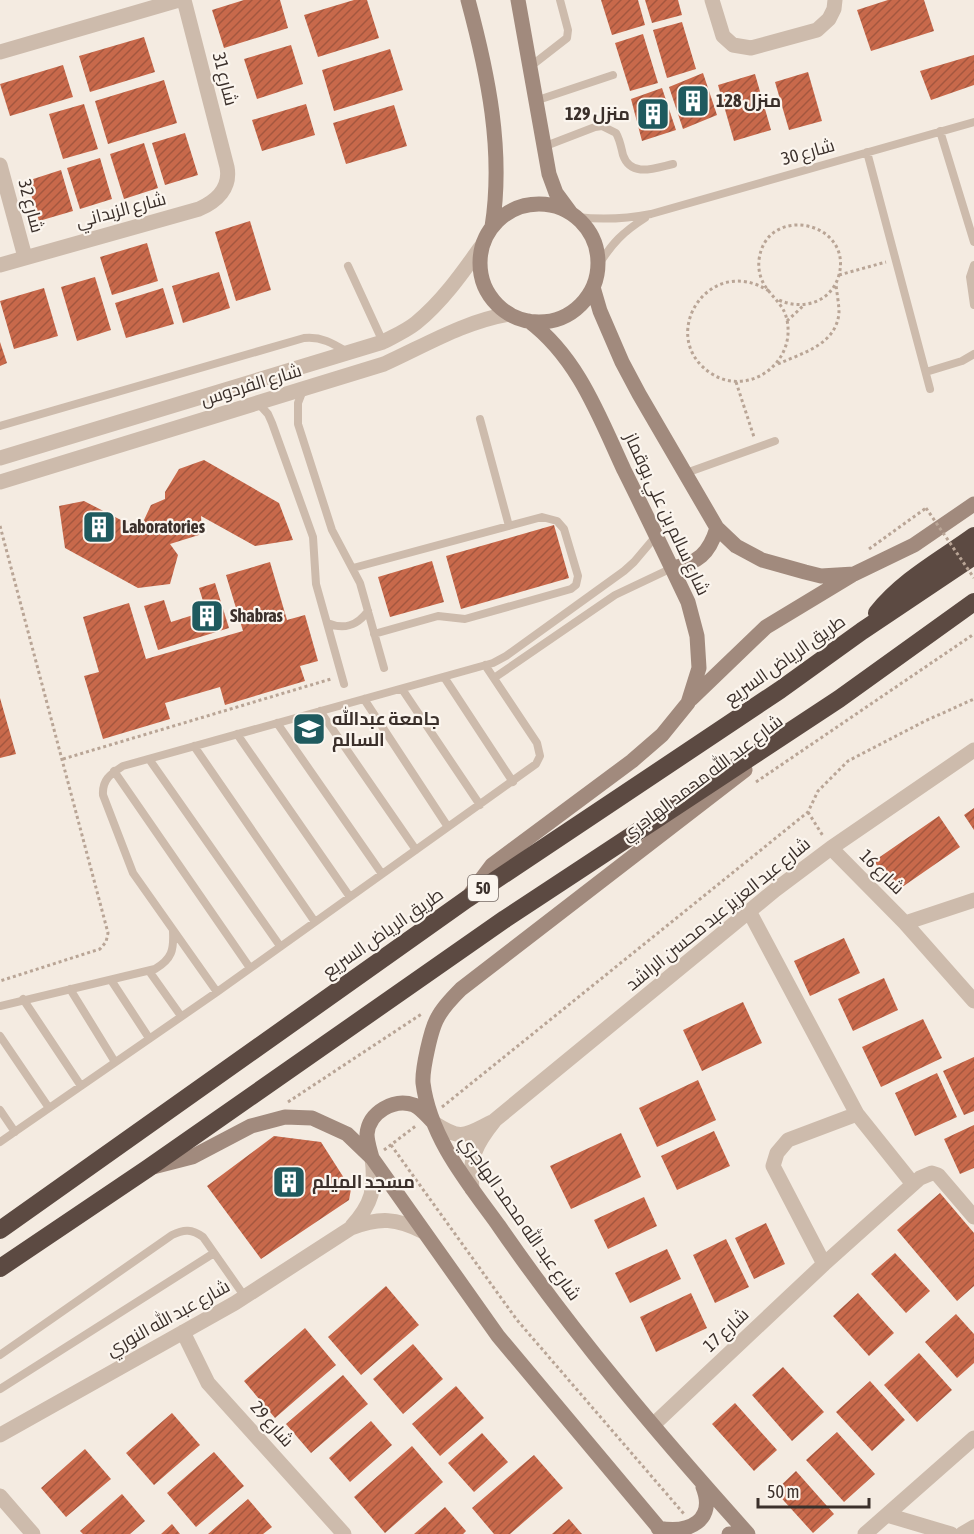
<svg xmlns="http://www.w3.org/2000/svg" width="974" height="1534" viewBox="0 0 974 1534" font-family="'Asap Condensed',Cairo,sans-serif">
<defs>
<pattern id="building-hatch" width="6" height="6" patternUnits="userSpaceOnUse" patternTransform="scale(1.5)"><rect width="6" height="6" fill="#c8694b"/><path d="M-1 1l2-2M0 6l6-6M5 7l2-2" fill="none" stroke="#a4573f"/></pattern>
</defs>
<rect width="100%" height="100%" fill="#f4ebe1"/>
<path fill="url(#building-hatch)" d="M244 0H280L288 28 224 48 212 10Z
M354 0H367L379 38 318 57 304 15Z
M601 0H638L645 25 612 35Z
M645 0H678L682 15 652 23Z
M888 0H924L934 31 871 51 857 10Z
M682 22 696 69 667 78 653 30Z
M643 34 658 83 630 91 615 43Z
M144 37 155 72 90 92 79 56Z
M291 45 303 84 257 99 244 59Z
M390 49 403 90 334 111 322 70Z
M974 55V85L931 100 920 71Z
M63 65 73 97 10 116 0 84Z
M808 72 822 121 789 130 775 82Z
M703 73 717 115 683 129 669 87Z
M755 74 771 130 734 141 718 85Z
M164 80 177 123 108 144 95 101Z
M662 88 676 130 642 141 631 99Z
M84 104 98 149 63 159 49 114Z
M306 104 315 135 262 151 252 120Z
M394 105 407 146 346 164 333 123Z
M185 133 198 175 165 185 152 143Z
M144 143 158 188 124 199 110 154Z
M100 158 112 199 80 209 67 168Z
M61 170 73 211 39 221 27 181Z
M250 221 271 290 236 301 215 232Z
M147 243 158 281 112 295 100 257Z
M219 272 230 308 183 323 172 286Z
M95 277 111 330 77 341 61 287Z
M44 288 58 336 14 349 0 301Z
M163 288 174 324 126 338 115 303Z
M0 342 7 363 0 366Z
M204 460 279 503 293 540 255 546 201 516 202 534 170 544 178 555 170 584 138 588 65 548 59 506 84 501 150 535 144 520 151 505 165 499V492L179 469Z
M554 525 569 578 461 609 446 556Z
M432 561 444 602 390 617 378 577Z
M270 562 287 620 305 615 318 661 300 666 305 681 225 705 220 687 165 703 170 719 103 739 84 676 99 672 83 617 129 603 146 659 243 631 226 575Z
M215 583 229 628 158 650 144 606 164 600 171 622 206 611 199 588Z
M0 698 16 754 0 758Z
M974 808V830L964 815Z
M939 816 960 847 895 892 874 861Z
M844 938 860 973 810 996 794 961Z
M884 978 898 1010 853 1031 838 999Z
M743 1002 762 1043 702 1071 683 1030Z
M923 1019 942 1058 881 1087 862 1047Z
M974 1057V1111L964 1115 943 1071Z
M937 1073 957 1117 915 1136 895 1093Z
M698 1080 716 1120 657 1147 639 1108Z
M974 1125V1168L960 1174 944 1139Z
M714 1131 730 1166 677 1190 661 1156Z
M621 1133 641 1177 571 1209 550 1166Z
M274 1136 321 1142 351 1189 349 1200 261 1259 207 1186Z
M940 1193 974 1233V1286L957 1301 897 1230Z
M644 1197 657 1226 608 1249 594 1220Z
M766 1223 785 1264 754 1279 735 1238Z
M726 1239 749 1287 715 1303 693 1255Z
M667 1249 681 1279 630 1303 615 1273Z
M895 1253 930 1291 906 1313 871 1274Z
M386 1286 419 1325 361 1375 328 1337Z
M691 1293 707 1328 656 1352 640 1317Z
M858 1293 894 1333 869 1356 833 1316Z
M956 1314 974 1334V1363L957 1378 925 1342Z
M305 1328 336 1365 275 1418 244 1381Z
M413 1344 443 1379 403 1414 373 1379Z
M919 1353 952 1390 917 1422 884 1385Z
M783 1367 824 1412 792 1441 752 1395Z
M343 1375 368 1404 311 1453 286 1424Z
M870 1381 905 1420 872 1451 836 1412Z
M456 1386 484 1418 440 1456 412 1424Z
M735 1403 777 1450 754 1471 712 1424Z
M172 1413 200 1445 154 1485 126 1453Z
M371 1421 392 1445 350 1482 329 1458Z
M837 1432 875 1474 844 1502 806 1460Z
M482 1433 508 1462 474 1492 448 1463Z
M412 1446 443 1482 385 1533 354 1497Z
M85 1449 111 1479 66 1517 41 1488Z
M214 1452 244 1486 196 1527 167 1493Z
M534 1455 563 1488 510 1534H494L472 1508Z
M796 1471 834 1514 813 1533 775 1491Z
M122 1494 145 1521 130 1534H83L80 1531Z
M248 1499 272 1527 263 1534H208Z
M445 1507 466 1531 463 1534H414Z
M569 1519 582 1534H552Z
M172 1524 180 1534H161Z"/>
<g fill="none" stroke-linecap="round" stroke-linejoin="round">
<path stroke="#b9a596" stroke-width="3" stroke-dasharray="3 3" stroke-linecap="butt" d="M839 275 886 262
M769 291C708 252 655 338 712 374 749 397 796 363 787 320 784 305 773 298 765 286 760 278 758 269 759 260 766 203 853 221 839 275 831 304 800 311 777 299
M787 321 803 306
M778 364C802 353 836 345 839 313 839 304 837 294 836 285
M736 382 754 437
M0 526 108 933 106 942 100 949 0 981
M869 549 926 508
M63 759 331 679
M756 782 974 634
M808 812 823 836
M288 1102 423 1013
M442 1107 808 812 818 791 848 761 925 721 974 699
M391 1145 517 1320 684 1514
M384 1150 417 1125"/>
<path stroke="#cdbbac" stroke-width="8" d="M531 66 567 38 568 30 560 0
M538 100 613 75
M940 131 974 242
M543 147 595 127 602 126 616 133C620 140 621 147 623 155 631 178 655 168 673 164
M867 152 930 389
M577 217C602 220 625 219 651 214L974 122
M974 265 970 277 974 305
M348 266 383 342
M598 266C612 243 623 232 645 218
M926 372 962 361 974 354
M303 390 298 403V424L332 530 360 583 384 668
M258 403 268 414 272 423 313 537 316 584 344 684
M480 419 509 526
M0 426 304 338C322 336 334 344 349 353
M686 473 775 441
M353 568 542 517 557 521 564 529 578 576 576 585 571 589 465 619 438 616 374 634
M327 623C344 630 357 626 368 611
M444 677 513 782
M494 678 615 595 672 568
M402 689 480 805
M364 699 448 827
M320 711 416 850
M277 723 382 874
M237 734 350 897
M194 746 315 922
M149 759 280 946
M114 771 250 968
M149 971 181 1016
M111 980 149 1038
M70 989 115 1062
M217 992 133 873 103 795C102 779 111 774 123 766L493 663 506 656 624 571 634 562 656 536
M23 999 81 1086
M0 1006 155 969C172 959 174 950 173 931
M0 1036 49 1108
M0 1110 15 1132
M0 1142 217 992 536 764 540 756 537 743 485 665
M0 1355 172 1235C184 1229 192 1229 203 1237L245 1297
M0 1389 214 1253"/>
<path stroke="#cdbbac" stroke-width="15" d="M712 0 723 36 733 45 751 48 817 30 829 19 834 9 835 0
M0 52 179 0
M0 165 25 257
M0 265 199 209C217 201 231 188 227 167L184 0
M831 848 905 923 974 1001
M749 911 857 1114 913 1184
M905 923 974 900
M434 1123C462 1141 464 1136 492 1122
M472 1189C469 1157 475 1145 495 1120L775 890 831 848 974 750
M352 1226C372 1204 376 1188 372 1158
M824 1264 773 1166 777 1153 788 1140 857 1114
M183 1332 208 1383 344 1534
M653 1425 824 1264 920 1178 932 1173 938 1175 974 1217
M0 1435 235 1303 351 1228C380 1217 396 1218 424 1232
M0 1496 33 1534
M887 1515 951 1534
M865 1534 974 1438
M962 1534 974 1527"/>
<path stroke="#cdbbac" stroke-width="15" d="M0 458 383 342C394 336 406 331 416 323 443 301 463 272 483 244
M0 482 384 364C426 345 463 322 509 314"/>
<path stroke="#a18a7d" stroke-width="15" d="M468 0C488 74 504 151 492 227
M518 0 549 174 556 193 570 212
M480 263a59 59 0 1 1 118 0a59 59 0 1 1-118 0Z
M593 287 600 311 622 362 639 394 717 528 736 546 762 560 805 572 821 576 854 574 914 545 974 504
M672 568C698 563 709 554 717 528
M691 699 766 627 852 575
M745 770 461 989C453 997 443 1007 438 1017 431 1028 422 1070 423 1083 430 1138 468 1183 499 1226 574 1335 660 1436 748 1534
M471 893 492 865 632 761 662 735 688 703 699 668 697 636 688 602C667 558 646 514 624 470 599 416 578 358 529 321
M372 1158C370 1150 367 1142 367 1134 369 1112 394 1098 414 1105 421 1108 427 1116 432 1121
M153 1167 192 1157 251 1126 285 1117 312 1118 347 1134 372 1158 498 1336 664 1534
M658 1528C690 1534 716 1520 703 1487
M729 1534H736"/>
<path stroke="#5c4a42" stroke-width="18" d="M877 613C903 580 941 560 974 536
M0 1230 467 899 780 690 862 631 974 556
M0 1268 147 1169 505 919 839 699 974 602"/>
<path stroke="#b9a596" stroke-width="3" stroke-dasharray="3 3" stroke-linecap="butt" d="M926 508 974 578"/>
</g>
<defs>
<symbol id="building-square" viewBox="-11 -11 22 22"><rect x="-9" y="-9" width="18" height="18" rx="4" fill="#1f5a5e" stroke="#fbf5ee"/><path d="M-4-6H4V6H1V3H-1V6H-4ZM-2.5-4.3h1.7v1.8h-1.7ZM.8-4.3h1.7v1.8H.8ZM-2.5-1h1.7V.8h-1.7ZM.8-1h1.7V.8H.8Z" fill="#fff"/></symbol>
<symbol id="university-square" viewBox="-11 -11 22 22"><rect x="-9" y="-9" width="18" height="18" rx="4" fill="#1f5a5e" stroke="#fbf5ee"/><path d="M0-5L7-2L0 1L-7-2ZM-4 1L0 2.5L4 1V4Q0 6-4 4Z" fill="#fff"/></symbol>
</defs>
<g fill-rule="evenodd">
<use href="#building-square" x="674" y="82" width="38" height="38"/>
<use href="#building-square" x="634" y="95" width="38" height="38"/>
<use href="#building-square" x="80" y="508" width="38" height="38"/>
<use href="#building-square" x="188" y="597" width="38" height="38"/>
<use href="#university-square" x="290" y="710" width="38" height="38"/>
<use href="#building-square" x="270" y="1163" width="38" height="38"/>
</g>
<g text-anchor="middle" stroke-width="4.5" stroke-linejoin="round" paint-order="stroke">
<rect fill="#fbf5ee" stroke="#756b66" stroke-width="1.5" x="468" y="875" width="30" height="26" rx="4.5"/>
<g font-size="16" font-weight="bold" fill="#3b302b">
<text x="483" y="894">50</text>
</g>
<g font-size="18" fill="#3b302b" stroke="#fbf5ee">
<text transform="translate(225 79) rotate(76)" y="6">شارع 31</text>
<text transform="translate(808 152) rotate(-16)" y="6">شارع 30</text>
<text transform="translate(31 206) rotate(75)" y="6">شارع 32</text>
<text transform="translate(121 210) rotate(-15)" y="6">شارع الزبداني</text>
<text transform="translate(251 385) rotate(-17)" y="6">شارع الفردوس</text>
<text transform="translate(667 514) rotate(65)" y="6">شارع سالم بن علي بوقماز</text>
<text transform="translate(785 660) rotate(-35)" y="6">طريق الرياض السريع</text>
<text transform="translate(702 778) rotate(-37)" y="6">شارع عبد الله محمد الهاجري</text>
<text transform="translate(882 872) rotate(45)" y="6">شارع 16</text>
<text transform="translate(718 914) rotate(-39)" y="6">شارع عبد العزيز عبد محسن الراشد</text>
<text transform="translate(383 933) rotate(-35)" y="6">طريق الرياض السريع</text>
<text transform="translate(520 1218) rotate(55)" y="6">شارع عبد الله محمد الهاجري</text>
<text transform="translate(168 1318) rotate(-29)" y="6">شارع عبد الله النوري</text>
<text transform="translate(726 1330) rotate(-43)" y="6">شارع 17</text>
<text transform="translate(272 1424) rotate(48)" y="6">شارع 29</text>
</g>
<g font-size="18" font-weight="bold" fill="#3b302b" stroke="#fbf5ee" text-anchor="start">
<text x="716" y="107">منزل 128</text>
<text x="630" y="120" text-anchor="end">منزل 129</text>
<text x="122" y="533">Laboratories</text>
<text x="230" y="622">Shabras</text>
<text x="332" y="725">جامعة عبدالله<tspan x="332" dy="21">السالم</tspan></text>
<text x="312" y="1188">مسجد الميلم</text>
</g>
</g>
<path d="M758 1498v9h111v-9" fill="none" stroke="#3b302b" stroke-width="3"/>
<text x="767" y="1498" font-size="18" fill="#3b302b" stroke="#fbf5ee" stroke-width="4.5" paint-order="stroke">50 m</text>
</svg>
